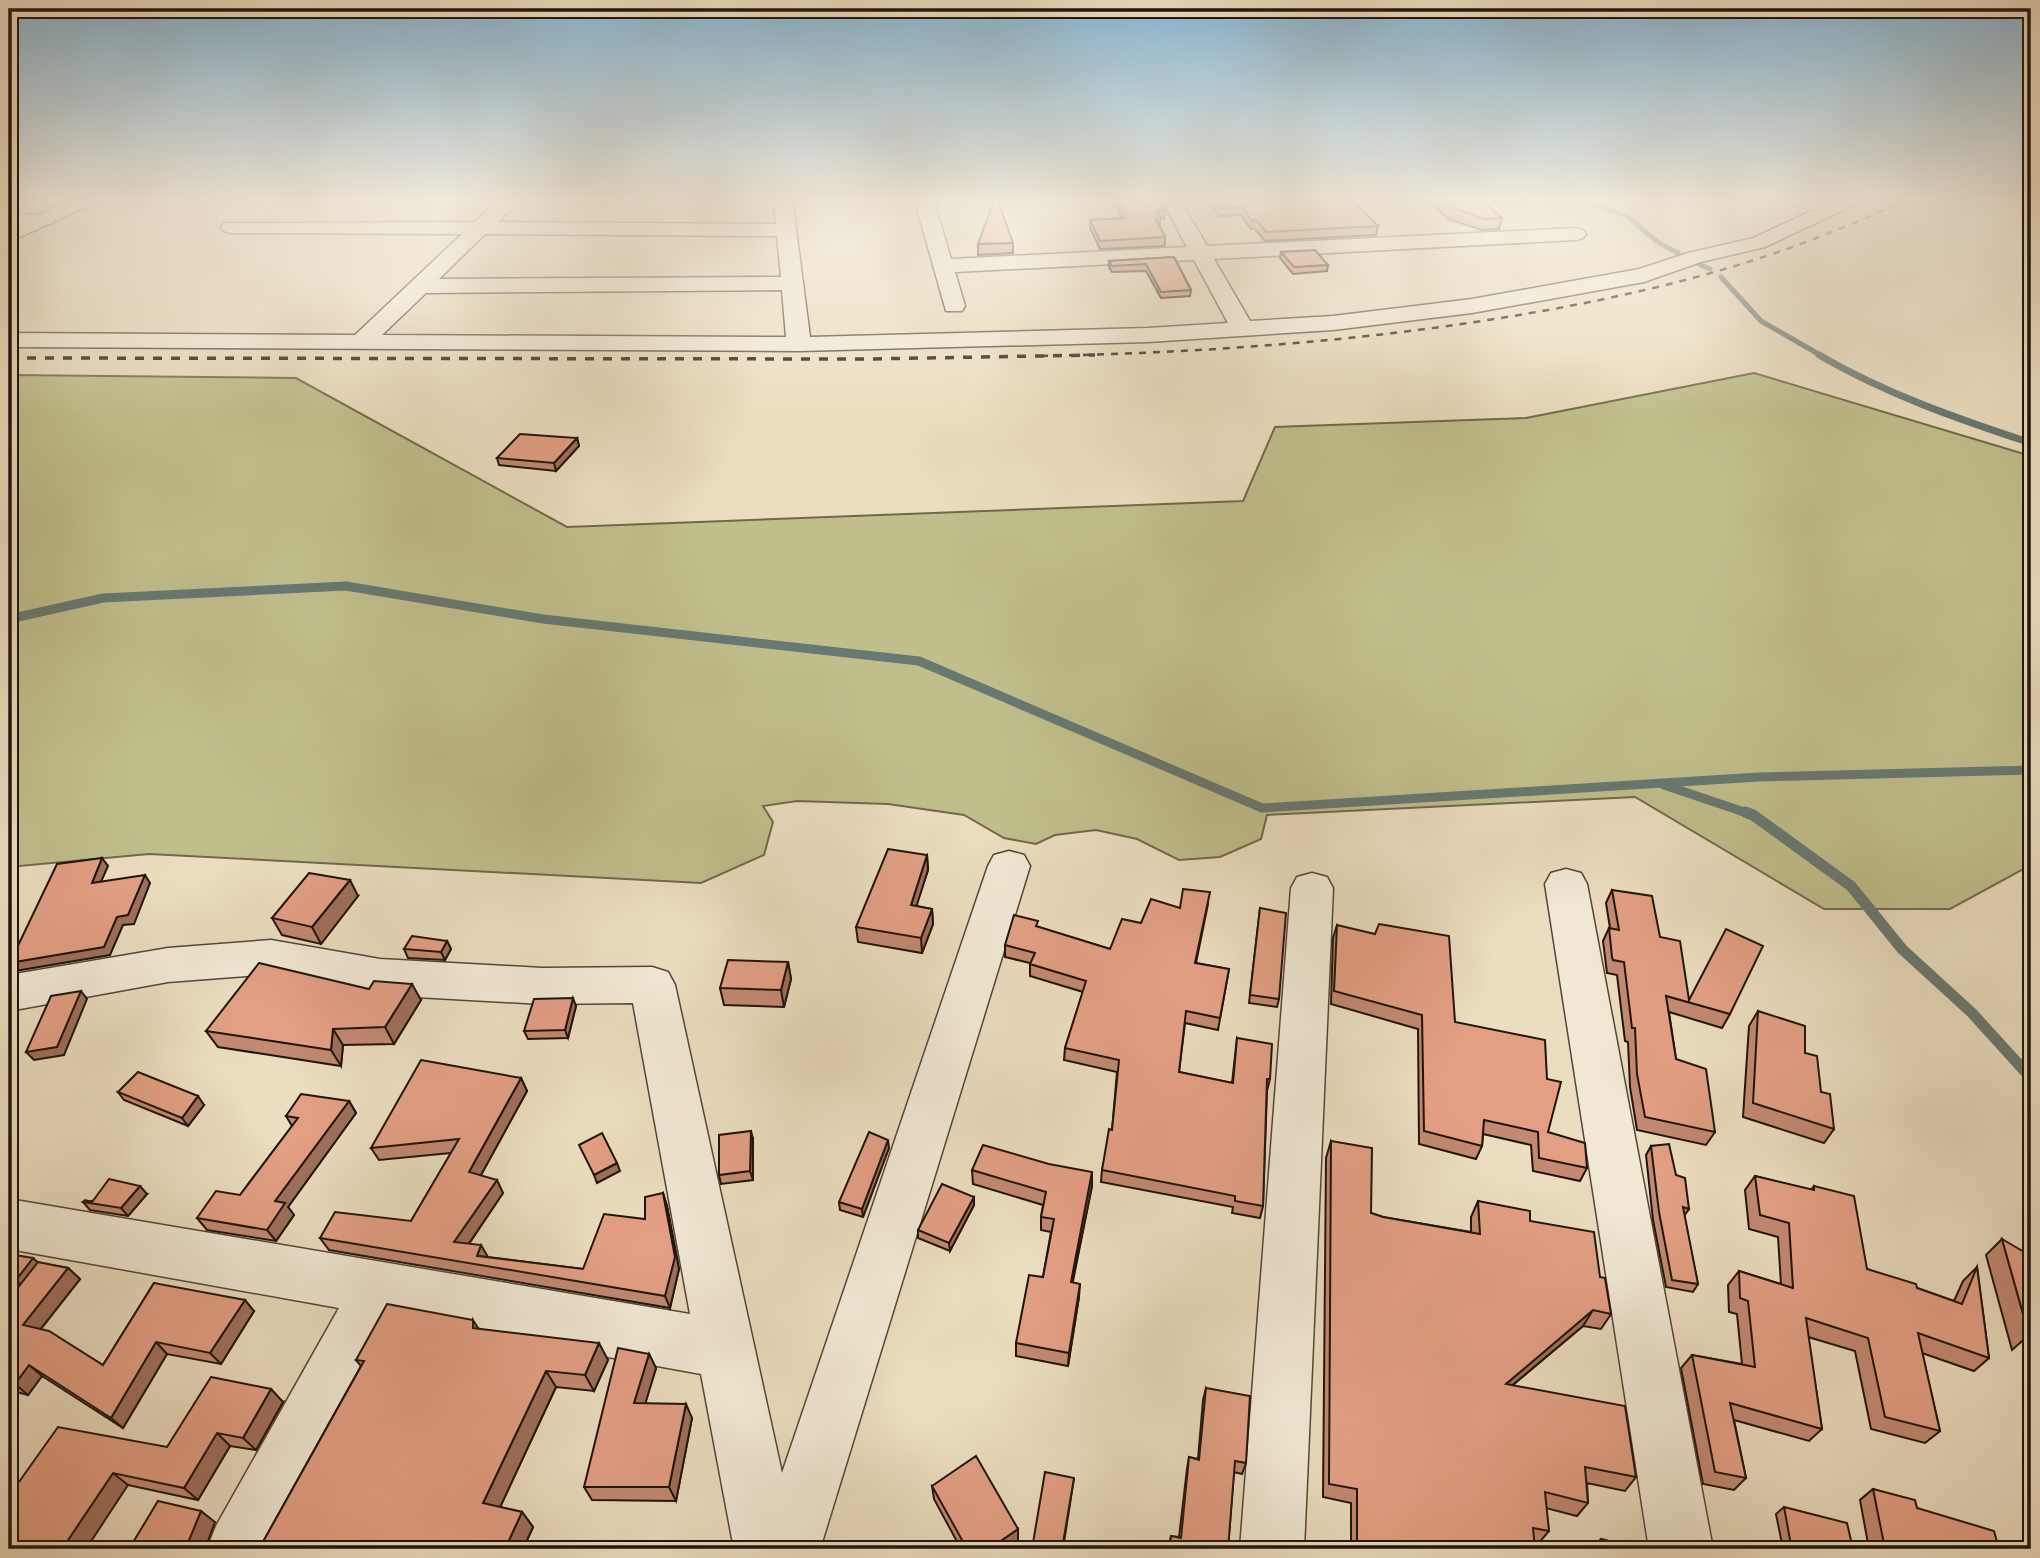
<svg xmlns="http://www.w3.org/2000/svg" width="2040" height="1558" viewBox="0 0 2040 1558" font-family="'Gentium Book Plus',serif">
<rect width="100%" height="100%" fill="#ebddbf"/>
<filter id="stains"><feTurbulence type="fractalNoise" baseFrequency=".00286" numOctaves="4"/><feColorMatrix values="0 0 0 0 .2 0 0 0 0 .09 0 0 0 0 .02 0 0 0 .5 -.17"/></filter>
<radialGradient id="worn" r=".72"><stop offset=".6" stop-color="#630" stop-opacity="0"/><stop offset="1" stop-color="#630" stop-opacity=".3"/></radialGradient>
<path fill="#c0bf8c" stroke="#706a4d" stroke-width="2" d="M1754 373 2031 456V865L1950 909H1824L1635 797 1267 815 1261 839 1220 857 1179 860 1137 839 1096 830 1055 835 1036 844 1004 838 964 815 888 804 797 801 763 806 773 822 764 855 701 883 149 854 9 867V375L296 378 567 527 1243 501 1275 427 1526 418Z"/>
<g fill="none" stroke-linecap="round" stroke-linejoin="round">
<path stroke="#687872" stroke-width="5" d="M1577 198 1627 216 1656 241 1678 253
M1699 264 1710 269
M1721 277 1761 321 1822 356"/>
<path stroke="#687872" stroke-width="7" d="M1819 355C1886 394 1958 419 2031 443"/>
<path stroke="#687872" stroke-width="9" d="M9 619 103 598 346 586 543 619 919 661 1262 808 1759 777 2031 770
M1664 785 1750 814"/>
<path stroke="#687872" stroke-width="11" d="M1745 812 1753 815 1851 886 1902 949 1972 1013 2031 1078"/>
<defs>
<path id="street" d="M501 198H522L498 222 776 224 773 198H792L810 337 1148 328 1228 323 1194 260 955 272 965 306 962 311H946L914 198H933L951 259 1187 247 1161 198H1179L1207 246 1576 228 1583 230 1586 234 1583 238 1576 240 1214 259 1250 321 1333 316 1472 299 1639 269 1688 253 1758 237 1765 239 1768 243 1765 247 1701 262 1644 282 1472 313 1333 330 1148 342 799 351 9 347V333L355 335 462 234 231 233 224 231 221 227 224 223 475 222ZM485 234 777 236 781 277 439 279ZM782 290 786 337 382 335 426 293Z
M1599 198H1620L1608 205 1601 203Z
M1785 198C1803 198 1826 196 1838 210L1828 216 1788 202Z
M9 214 51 216 54 220 51 224 9 226Z
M1009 851 1024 855 1030 866 820 1549H734L701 1374 394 1318 273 1549H207L216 1526 339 1308 9 1249V1199L690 1314 633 1003 542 1004 380 995 271 974 168 982 9 1011V975L168 948 271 940 380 959 542 968 652 967 668 972 675 985 782 1473 988 866 994 855Z
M1566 869 1581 873 1587 884 1713 1549H1649L1545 884 1551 873Z
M1312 873 1327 877 1333 888 1304 1549H1240L1291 888 1297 877Z"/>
<path id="secondary" d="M75 198H100L97 202 9 242V228Z
M1839 198H1864L1861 202 1765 247H1751L1748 243 1751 239Z"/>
</defs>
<use href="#street" stroke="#53463a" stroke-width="3"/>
<use href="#secondary" stroke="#20140e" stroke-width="3"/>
<use href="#street" fill="#f2e9d5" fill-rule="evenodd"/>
<use href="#secondary" fill="#f2e9d5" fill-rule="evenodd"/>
<path stroke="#20140e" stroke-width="2.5" stroke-dasharray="7 7" stroke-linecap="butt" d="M1041 356C1191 353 1340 343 1488 320 1635 297 1775 264 1908 198"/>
<path stroke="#20140e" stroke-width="3.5" stroke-dasharray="9 9" stroke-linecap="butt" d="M9 358 867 359 1095 355"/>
</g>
<path fill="#c38972" stroke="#20140e" stroke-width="2" d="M1112 198H1157L1165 211 1164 219H1160V225H1159L1165 237V246L1100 249 1090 228V220L1122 218Z
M1206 198H1350L1378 226 1376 235 1265 241 1255 229H1251L1241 215 1219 216Z
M1426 198H1478L1502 218 1499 229 1482 230 1448 219Z
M1013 243V253L978 255V244Z
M1281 252 1328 265 1327 271 1293 274 1280 258Z
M1174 257 1191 290 1190 296 1161 298 1146 271 1112 272 1109 267V261Z
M577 438 579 446 556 471 499 465 497 458Z
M927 855 928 870 916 906 932 909 933 924 922 953 858 942 856 927Z
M1612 890 1660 937 1689 999 1730 1014 1722 1028 1669 1012 1676 1059 1715 1132 1706 1145 1637 1130 1630 1087 1628 1042 1625 1041 1617 975 1607 973 1603 941 1609 928H1610L1606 903Z
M358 896 321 944 282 935 272 918Z
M1208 904 1196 963 1229 969 1218 1030 1185 1023 1179 1072 1232 1083 1237 1038 1270 1079 1267 1091 1263 1206 1260 1218 1232 1213 1233 1207 1101 1182 1102 1170 1112 1130 1117 1072 1064 1060 1065 1048 1083 992 1030 976V963L1005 957V945L1038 927 1110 949 1141 923 1180 908Z
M1260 908 1279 999 1277 1007 1249 1003Z
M1337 925 1455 1022 1548 1132 1587 1168 1580 1181 1533 1171 1531 1145 1483 1134 1482 1146 1476 1159 1419 1144 1418 1029 1331 1004 1333 938Z
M447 941 451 949 445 960 408 958 404 949Z
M788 962 791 979 784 1007 724 1005 720 988Z
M369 989 421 1000 394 1044 343 1045 341 1066 218 1047 206 1031Z
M576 1006 568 1038 528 1039 524 1031Z
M1758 1011 1805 1053 1834 1129 1824 1143 1743 1117 1749 1026Z
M521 1078 527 1091 481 1175 503 1193 469 1244 488 1257 583 1269 645 1219 663 1193 667 1206 679 1269 670 1308 329 1250 320 1238 411 1221 451 1153 379 1160 371 1148Z
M118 1092 204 1105 188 1126 124 1100Z
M349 1101 356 1113 288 1207 294 1215 276 1241 207 1230 197 1218 240 1195 292 1126 286 1116Z
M753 1139V1180L721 1184 719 1175Z
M1331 1141 1371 1213 1383 1217 1471 1232V1217L1478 1201 1530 1221 1600 1277 1611 1314 1601 1329 1583 1326 1513 1385 1636 1477 1625 1491 1587 1483 1588 1503 1577 1516 1546 1508 1549 1531 1538 1544 1535 1543V1549H1351V1503L1323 1497 1326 1158Z
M1651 1146 1676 1175 1689 1209 1684 1216 1698 1284 1693 1292 1666 1287 1653 1220 1646 1155Z
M889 1148 863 1217 840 1210 839 1202Z
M972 1170 1092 1186 1072 1283 1079 1297 1068 1366 1016 1356V1343L1043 1277 1051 1232 1041 1230V1217L1043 1205 973 1184Z
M1755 1176 1811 1190 1814 1186 1867 1269 1917 1288 1954 1301 1963 1281 1977 1267 1989 1358 1974 1371 1922 1353 1940 1431 1925 1443 1871 1429 1855 1351 1808 1337 1822 1429 1809 1441 1734 1420 1746 1478 1734 1490 1703 1484 1681 1368 1692 1355 1742 1364 1737 1314 1729 1312 1728 1285 1739 1271 1781 1284 1778 1237 1749 1229 1745 1190Z
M147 1194 128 1216 90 1210 83 1202Z
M974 1197V1205L950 1251 918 1238V1230Z
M2002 1239 2029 1335 2012 1350 1986 1255Z
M9 1254 38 1263 68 1268 80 1279 41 1329 103 1365 154 1283 254 1311 221 1364 167 1354 123 1428 42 1376 28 1395 9 1390V1299L18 1287 9 1285Z
M479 1329 608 1360 594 1391 556 1387 500 1507 522 1512 533 1527 523 1549H259L361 1366 356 1360Z
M649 1354 656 1368 645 1403 692 1418 676 1501 592 1500 584 1487Z
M2031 1363V1391L2027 1367Z
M1206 1388 1246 1463 1242 1474 1234 1472 1228 1549H1168L1171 1536 1179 1537 1187 1469 1189 1457 1198 1459 1203 1400Z
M283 1402 256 1450 230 1446 198 1500 128 1485 9 1496 167 1447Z
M2031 1403V1422L2027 1407Z
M1074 1478 1063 1549H1033V1543Z
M932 1486 1018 1529V1542L1008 1549H961L934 1499Z
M1873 1489 1917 1508 1999 1549H1869L1860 1500Z
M1784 1507 1853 1549H1783L1776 1514Z
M1601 1539 1639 1549H1593Z"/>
<path fill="#9f6f5c" stroke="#20140e" stroke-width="2" d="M577 438 579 446 556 471 554 463Z
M927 855 928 870 912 920 911 905Z
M102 858 108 866 97 891 92 883Z
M145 875 150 883 134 924 123 925 110 955 9 972V963L117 917Z
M350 880 358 896 321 944 312 927Z
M932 909 933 924 922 953 921 938Z
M447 941 451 949 445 960 441 952Z
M788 962 791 979 784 1007 781 990Z
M412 984 421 1000 394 1044 385 1027Z
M81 991 87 999 64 1055 34 1060 26 1052Z
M573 998 576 1006 568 1038 565 1030Z
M333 1029 343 1045 341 1066 331 1050Z
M521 1078 527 1091 476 1184 469 1172Z
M198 1096 204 1105 188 1126 182 1118Z
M349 1101 356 1113 288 1207 294 1215 276 1241 267 1230 275 1201Z
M751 1131 753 1139V1180L750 1171Z
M888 1140 889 1148 863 1217 862 1209Z
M617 1163 620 1171 597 1183 594 1175Z
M1092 1172V1186L1070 1296 1071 1282Z
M497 1180 503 1193 461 1255 454 1242Z
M140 1186 147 1194 128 1216 121 1208Z
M663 1193 667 1206 679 1269 670 1308 665 1296Z
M974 1197V1205L950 1251 949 1243Z
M481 1245 488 1257 477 1256Z
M33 1258 42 1266 24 1288 16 1280Z
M68 1268 80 1279 35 1336 23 1325Z
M1080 1284 1079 1297 1068 1366 1069 1353Z
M245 1300 254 1311 221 1364 210 1353Z
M1593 1310 1583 1326 1497 1398 1506 1384Z
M473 1320 484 1337 473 1328Z
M156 1342 167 1354 123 1428 111 1418Z
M599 1343 608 1360 594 1391 585 1375Z
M649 1354 656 1368 641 1418 634 1403Z
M29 1365 42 1376 28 1395 15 1384Z
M546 1371 556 1387 495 1518 483 1503Z
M271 1389 283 1402 256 1450 243 1438Z
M686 1404 692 1418 676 1501 669 1487Z
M217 1433 230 1446 198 1500 184 1488Z
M113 1473 128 1485 86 1549H62Z
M201 1511 215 1522 205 1549H184Z
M522 1512 533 1527 523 1549H505Z
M1018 1529V1542L1008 1549H989Z"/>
<path fill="#e39f84" stroke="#20140e" stroke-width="2" d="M995 198H997L1013 243 978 244Z
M1116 198H1157L1165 211H1157L1161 217 1155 218 1165 237 1100 241 1090 220 1126 218Z
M1213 198H1350L1378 226 1266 232 1256 220 1252 221 1242 207 1220 208Z
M1440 198H1478L1502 218 1484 219 1451 207Z
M1315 250 1328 265 1294 267 1281 252Z
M1174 257 1191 290 1161 292 1146 264 1112 266 1109 261Z
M520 434 577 438 554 463 497 458Z
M888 849 927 855 911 905 932 909 921 938 856 927Z
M102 858 92 883 145 875 128 915 117 917 104 947 9 963V952H15L57 864Z
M309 873 350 880 312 927 272 918Z
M1183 889 1210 892 1195 963 1229 969 1220 1018 1186 1011 1179 1072 1233 1083 1237 1038 1272 1044 1270 1079H1267L1263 1206 1235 1201V1196L1102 1170 1109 1129 1112 1130 1119 1060 1065 1048 1086 981 1030 964 1035 953 1005 945 1014 915 1038 921 1036 926 1110 949 1122 919 1141 923 1151 899 1180 908Z
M1612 890 1652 896 1660 937 1680 941 1689 1000 1726 929 1763 946 1730 1014 1666 996 1676 1059 1706 1069 1715 1132 1645 1117 1637 1074 1635 1028H1632L1624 962 1613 960 1612 957 1609 928 1619 930Z
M1260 908 1286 913 1279 999 1250 995Z
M1379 924 1449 936 1455 1022 1545 1040 1547 1079 1561 1082 1548 1132 1585 1143 1587 1168 1539 1158 1538 1132 1484 1120 1482 1146 1424 1131 1422 1015 1334 991 1337 925 1375 934Z
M412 936 447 941 441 952 404 949Z
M728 960 788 962 781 990 720 988Z
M259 963 369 989 374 981 412 984 385 1027 333 1029 331 1050 206 1031Z
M81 991 57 1047 26 1052 51 996Z
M573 998 565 1030 524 1031 534 999Z
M1758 1011 1805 1026V1053L1817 1056 1821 1092 1830 1094 1834 1129 1753 1103Z
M421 1060 521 1078 469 1172 497 1180 454 1242 481 1245 477 1256 583 1269 604 1214 645 1219V1197L663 1193 675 1257 665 1296 320 1238 335 1212 411 1221 459 1139 371 1148Z
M138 1072 198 1096 182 1118 118 1092Z
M301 1094 349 1101 275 1201 285 1203 267 1230 197 1218 216 1191 240 1195 298 1118 286 1116Z
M751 1131 750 1171 719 1175V1135Z
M869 1132 888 1140 862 1209 839 1202Z
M602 1133 617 1163 594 1175 579 1145Z
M1331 1141 1372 1148 1371 1213 1383 1217 1480 1234 1478 1201 1530 1211V1221L1594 1232 1600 1277 1605 1278 1611 1314 1593 1310 1506 1384 1625 1406 1636 1477 1585 1467 1588 1503 1545 1492 1549 1531 1533 1528 1535 1549H1357V1489L1329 1484Z
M1669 1144 1676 1175 1685 1178 1689 1209 1683 1207 1698 1284 1672 1280 1659 1212 1651 1146Z
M983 1145 1049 1164 1092 1172 1071 1282 1080 1284 1069 1353 1016 1343 1029 1275 1043 1277 1054 1219 1041 1217 1046 1192 972 1170Z
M1755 1176 1814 1190V1186L1854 1196 1867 1269 1916 1284 1917 1288 1962 1304 1977 1267 1989 1358 1918 1333 1940 1431 1885 1417 1868 1338 1806 1318 1822 1429 1730 1403 1746 1478 1715 1472 1692 1355 1755 1367 1748 1301 1740 1298 1739 1271 1793 1288 1789 1223 1760 1215Z
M109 1179 140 1186 121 1208 83 1202 85 1200 92 1202Z
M942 1184 974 1197 949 1243 918 1230Z
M2002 1239 2031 1256V1330L2029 1335Z
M9 1254 33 1258 16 1280 9 1279Z
M38 1262 68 1268 23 1325 49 1331 103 1365 154 1283 245 1300 210 1353 156 1342 111 1418 29 1365 15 1384 9 1383V1299Z
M387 1304 473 1320V1328L599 1343 585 1375 546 1371 483 1503 522 1512 505 1549H259L364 1361 356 1360Z
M618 1348 649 1354 634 1403 686 1404 669 1487H584Z
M211 1377 271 1389 243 1438 217 1433 184 1488 113 1473 62 1549H9V1496L58 1427 167 1447Z
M1206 1388 1250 1396 1246 1463 1235 1461 1228 1549H1170L1171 1536 1181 1538 1189 1457 1199 1460Z
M976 1456 1018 1529 989 1549H967L932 1486Z
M1045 1472 1074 1478 1062 1549 1033 1543Z
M1873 1489 1915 1500 1917 1508 1994 1531 1999 1549H1903L1884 1544Z
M158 1501 201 1511 190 1538 184 1549H129Z
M1784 1507 1847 1523 1853 1549H1807L1791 1545Z
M1601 1539 1639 1549H1602Z"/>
<linearGradient id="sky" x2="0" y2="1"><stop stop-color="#88b7d4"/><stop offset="0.48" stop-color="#f6f0e2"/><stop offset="1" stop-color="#f6f0e2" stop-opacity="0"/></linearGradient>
<rect width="2040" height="416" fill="url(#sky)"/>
<rect width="2040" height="1558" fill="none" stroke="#ebddbf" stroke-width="35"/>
<rect x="10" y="10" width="2019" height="1537" fill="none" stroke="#20140e" stroke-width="3.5"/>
<rect x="18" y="18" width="2005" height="1523" fill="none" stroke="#20140e" stroke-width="2"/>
<rect width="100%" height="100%" filter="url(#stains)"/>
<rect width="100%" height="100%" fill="url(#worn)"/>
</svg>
